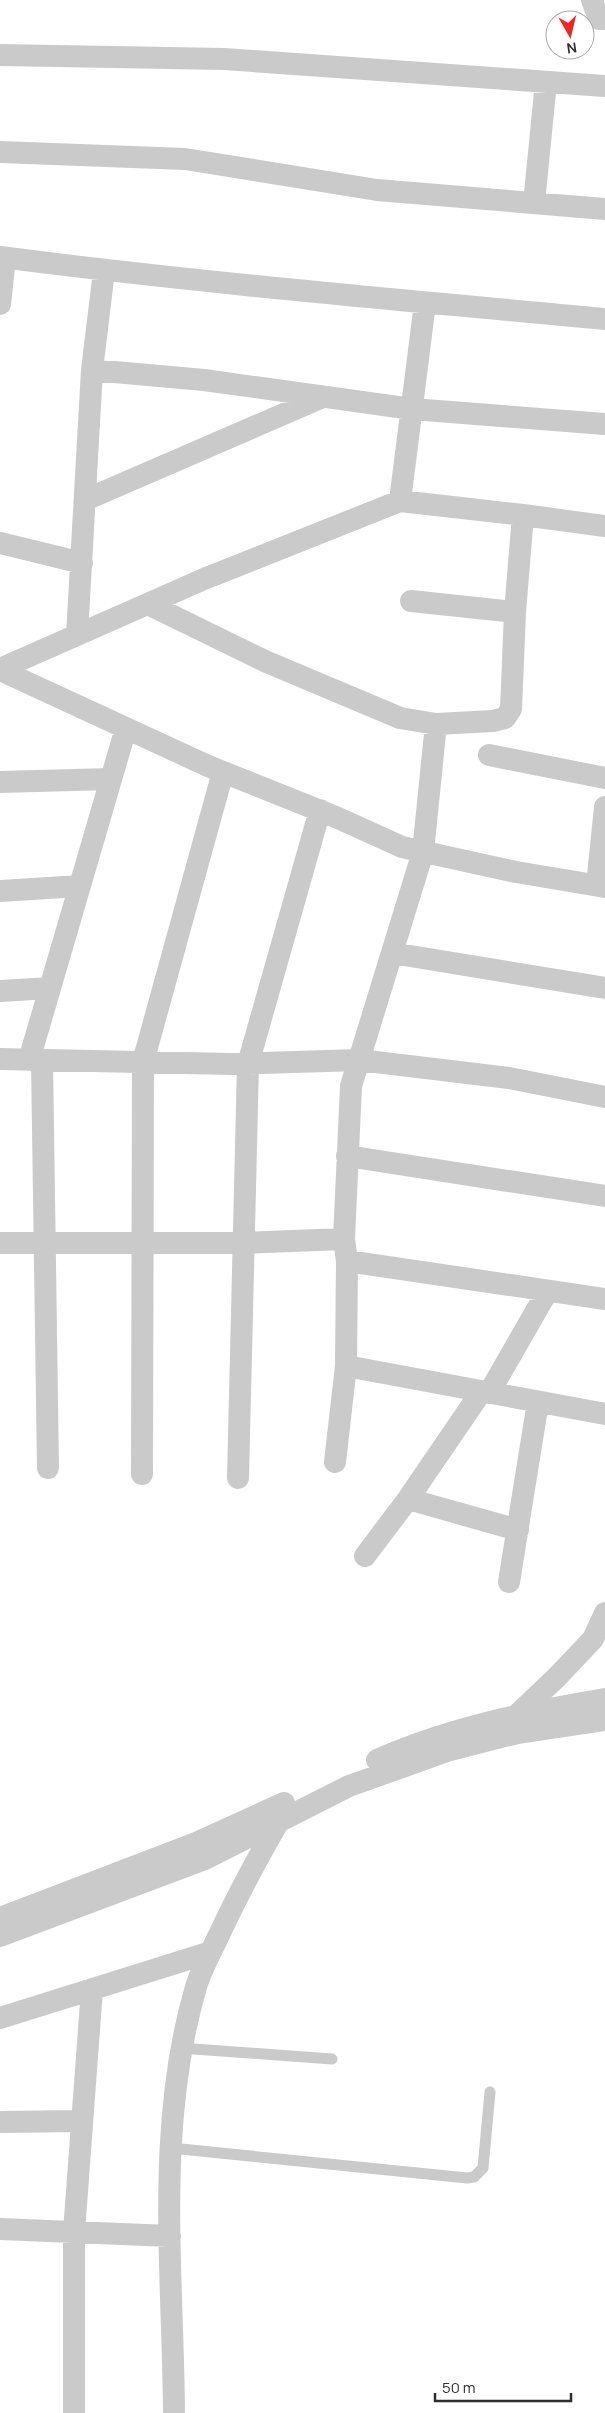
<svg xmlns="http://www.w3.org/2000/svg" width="605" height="2413" viewBox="0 0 605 2413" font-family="Manrope,sans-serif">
<rect width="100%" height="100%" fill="#fff"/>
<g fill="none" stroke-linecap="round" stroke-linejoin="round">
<path stroke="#cacaca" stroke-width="11" d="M180 2048 332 2059
M171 2148 467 2178 474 2177 483 2168 490 2092"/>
<path stroke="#cacaca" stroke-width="22" d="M592 0 599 19H605
M0 55 224 59 605 86
M0 152 185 159 377 190 605 209
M534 203 546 82
M0 257C201 283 403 300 605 319
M0 304 5 258
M92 370 104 271
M85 500 323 397
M400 501 425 303
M0 543 82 563
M411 601 515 612
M148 604 267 662 400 718 436 724 493 721 505 718 511 709 515 612 523 515 605 526
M77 635 92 370 204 380 412 409 605 424
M0 669 204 579 400 501 523 515
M0 670 208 766 338 818 402 847 516 872 605 887
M489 755 605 778
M0 782 111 779
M597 885 605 807
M0 891 80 886
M392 953 605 988
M0 991 50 988
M0 1059 231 1064 359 1060 423 852 436 724
M29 1060 126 728
M42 1060 48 1468
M605 1097 509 1078 359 1060 351 1086 344 1239 347 1261 346 1366 605 1414
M347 1156 605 1196
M0 1243H243L344 1239
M347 1261 605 1299
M489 1393 547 1292
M335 1462 346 1366
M142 1474 143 1062 223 772
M238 1478 248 1064 320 810
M408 1499 518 1530
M365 1556 408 1499 481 1392
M509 1582 538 1402
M517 1715 557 1677 593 1639 605 1613
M377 1760C449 1728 527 1712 605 1699
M0 1918 196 1843 284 1803
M0 1936 205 1859 349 1786 450 1750 517 1733 605 1720
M0 2018 211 1952
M0 2122 82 2121
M0 2229 170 2236
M74 2413V2232L92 1989
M174 2413C173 2271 155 2126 196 1987 201 1970 211 1952 219 1935 237 1896 257 1859 279 1821L278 1819"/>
</g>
<g transform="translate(570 35) rotate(172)"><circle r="24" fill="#ffffff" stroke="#ababab"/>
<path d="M0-4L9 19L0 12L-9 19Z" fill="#f5231d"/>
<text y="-8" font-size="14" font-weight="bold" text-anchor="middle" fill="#2d2d2d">N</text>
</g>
<path d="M435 2393v8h136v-8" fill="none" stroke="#2d2d2d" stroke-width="2.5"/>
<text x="442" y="2393" font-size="15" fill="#2d2d2d" stroke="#ffffff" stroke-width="4" paint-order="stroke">50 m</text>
</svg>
